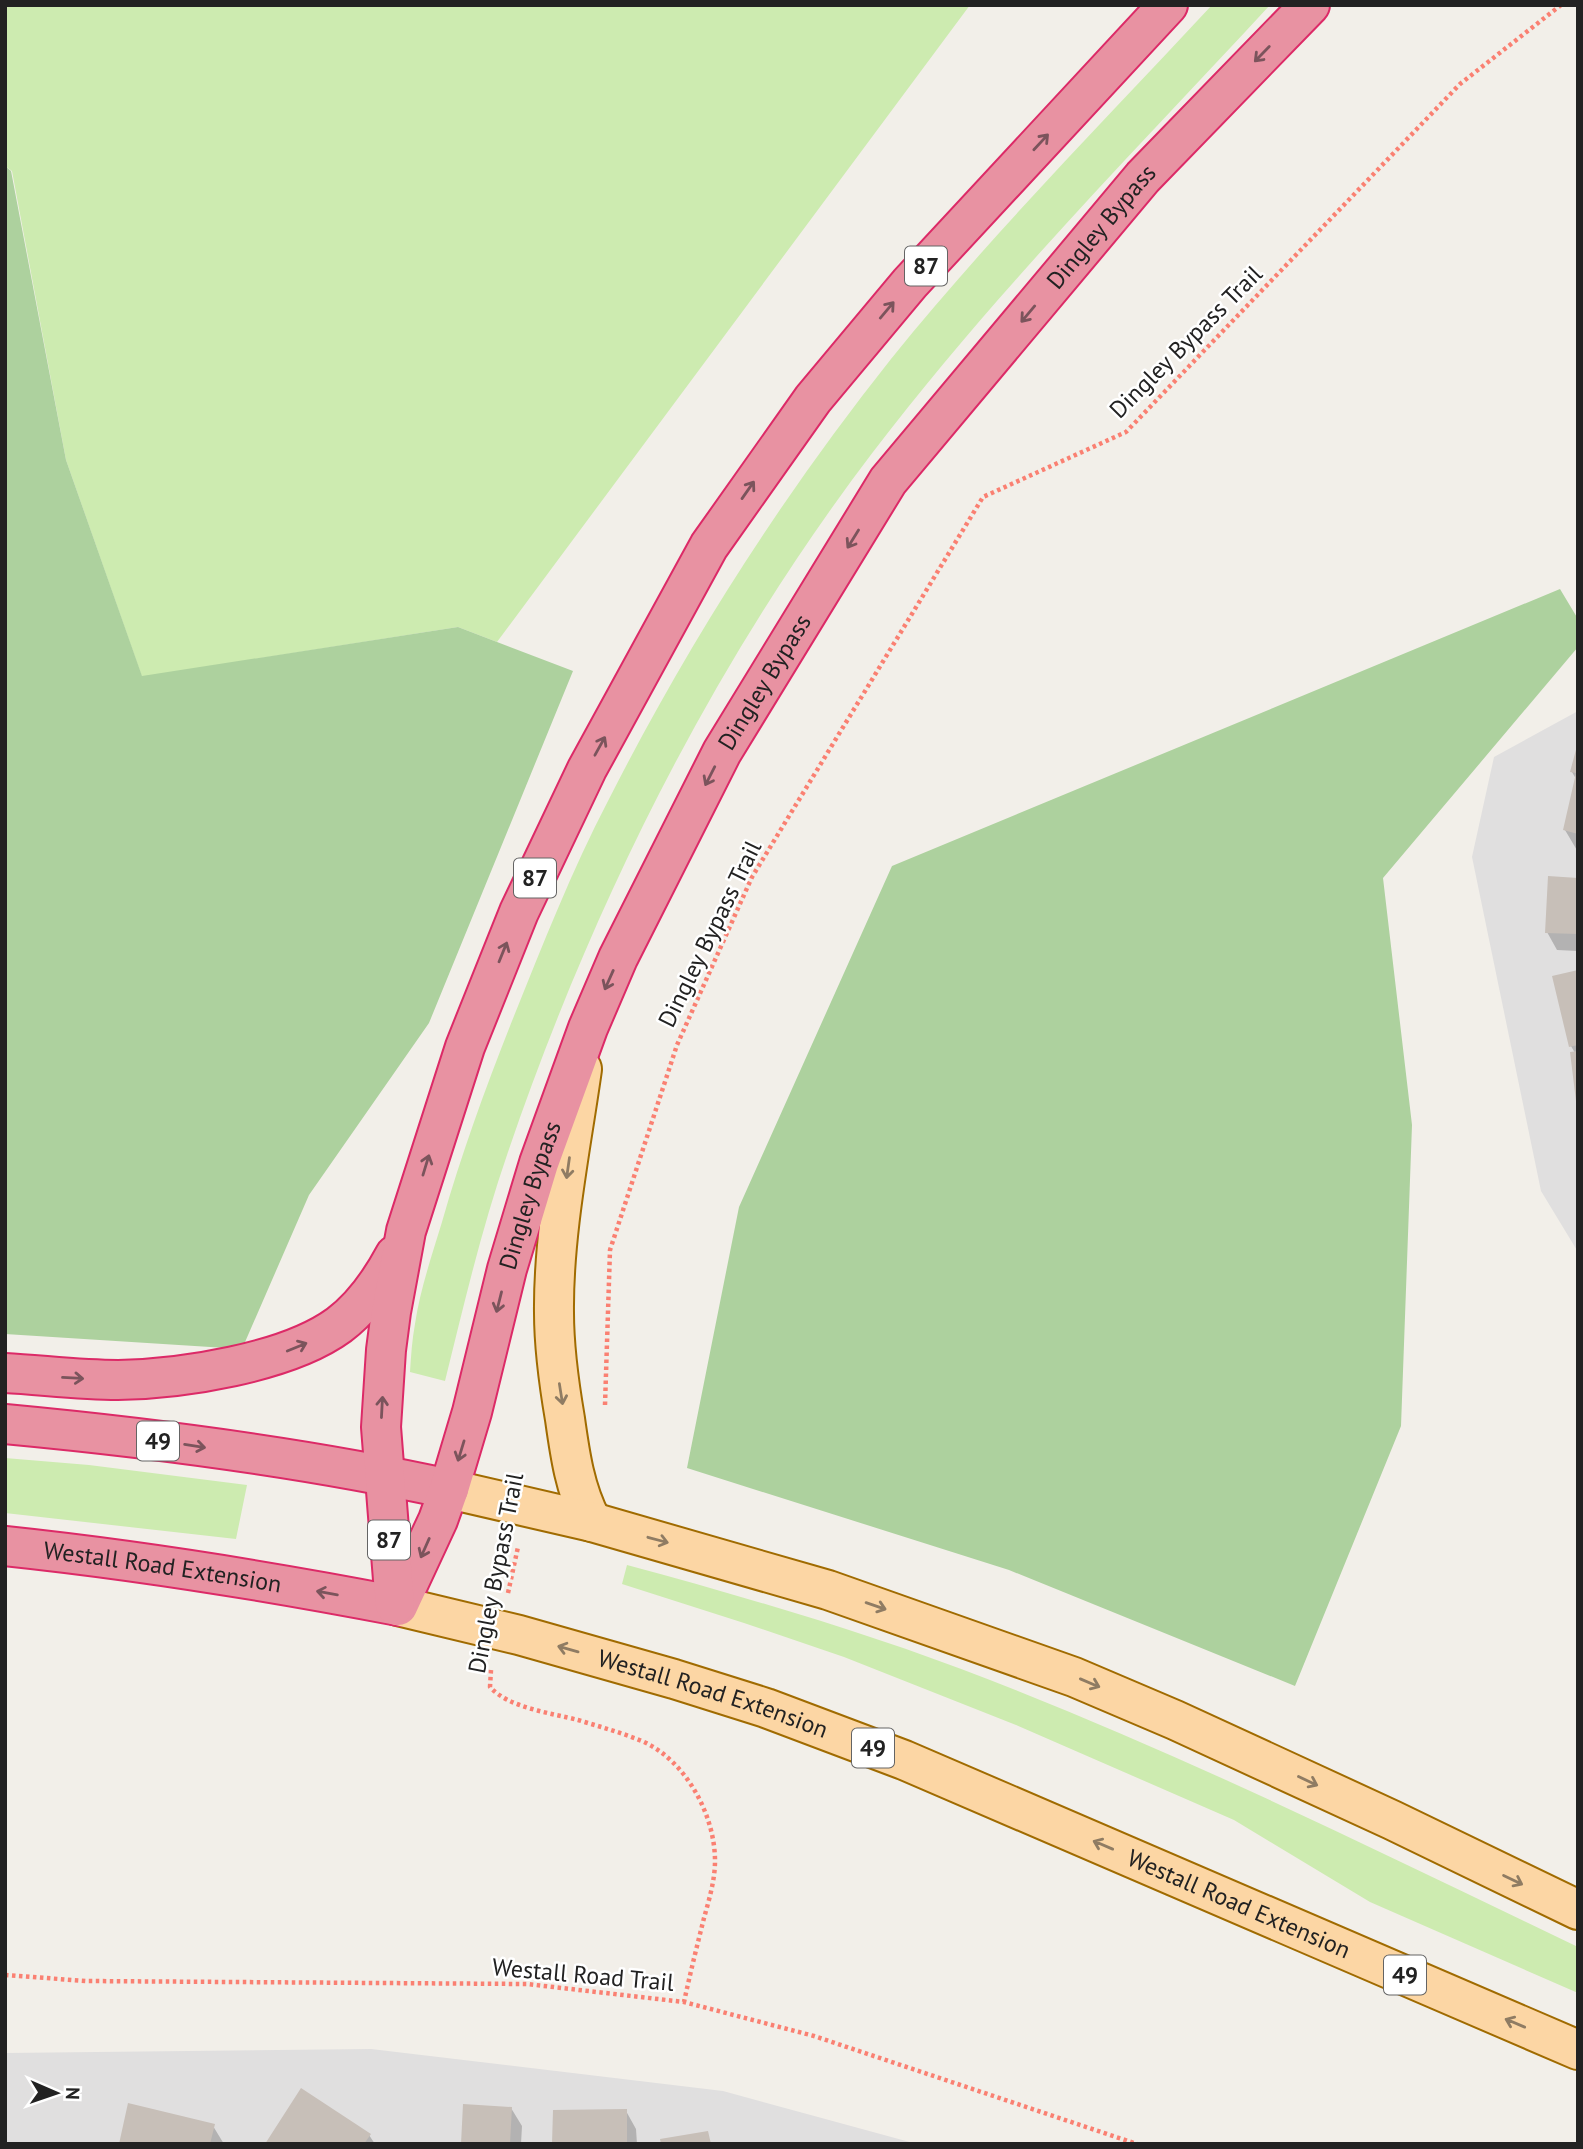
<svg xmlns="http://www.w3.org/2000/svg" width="1583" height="2149" viewBox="0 0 1583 2149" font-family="'PT Sans',sans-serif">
<rect width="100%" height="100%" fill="#f2efe9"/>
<path fill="#e0dfdf" d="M1578 711V1252L1541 1191 1472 857 1494 757Z
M371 2049 723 2091 917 2144H5V2053Z"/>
<path fill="#cdebb0" d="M5 5H970L497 642 458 627 142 677 66 460 12 171 5 166Z
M1212 5H1270C1136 150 993 294 873 452 713 662 593 903 508 1152 482 1227 464 1304 445 1381L410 1372C411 1356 412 1340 415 1324 420 1290 432 1255 442 1222 462 1152 487 1084 514 1016 543 944 572 870 608 801 687 645 782 496 891 359 991 235 1104 121 1212 5Z
M5 1458 89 1465 247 1485 236 1539 5 1513Z
M627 1565C749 1598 872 1634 990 1680 1191 1758 1384 1854 1578 1947V1993L1370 1902 1234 1820 1016 1725 844 1657 744 1623 622 1584Z"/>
<path fill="#add19e" d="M5 166 11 171 66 460 142 676 458 627 573 671 429 1023 309 1195 242 1349 5 1334Z
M1560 589 1578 619V647L1383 878 1412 1125 1401 1426 1295 1686 1009 1570 687 1468 739 1207 892 866Z"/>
<path fill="#0003" d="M1578 750V852L1565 830 1576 779 1572 772Z
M1578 879V951L1557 950 1547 932Z
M1578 971V1100L1575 1053 1571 1046Z
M511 2108 522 2126 521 2144H463Z
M626 2111 636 2129 637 2144H554Z
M213 2126 224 2144H120Z
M369 2135 375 2144H267Z"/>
<path fill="#c7bfb8" d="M1577 746 1578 747V834L1563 830 1576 773 1570 772Z
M1548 876 1578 878V934L1545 933Z
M1578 970V1045L1569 1047 1552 976Z
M1578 1051V1101H1576L1570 1052Z
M301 2088 371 2134 364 2144H265Z
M128 2103 215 2124 210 2144H119Z
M463 2104 512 2107 510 2144H461Z
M627 2109V2144H552L553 2110Z
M708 2131 711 2144H661L660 2139Z"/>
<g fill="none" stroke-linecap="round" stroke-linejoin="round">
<defs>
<g id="major">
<path d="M582 1069C571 1147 553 1234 554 1313 554 1348 559 1384 565 1419 570 1455 575 1490 592 1522"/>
<path d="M449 1489 592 1522 828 1590 1074 1677 1175 1720 1392 1820 1578 1910"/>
<path id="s1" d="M398 1606 519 1635 674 1679 766 1708 904 1760 1578 2050"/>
</g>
<g id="highway">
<path d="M5 1373C42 1375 80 1380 118 1380 181 1379 287 1363 339 1325 363 1307 381 1281 395 1255"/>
<path d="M5 1424C154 1438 303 1457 449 1489"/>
<path id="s2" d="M5 1546C137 1560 268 1581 398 1606L438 1520 449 1489 472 1412 507 1269 539 1163 588 1028 618 958 722 752 888 481 1143 177 1310 5"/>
<path d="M395 1605 381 1427 386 1350 391 1312 406 1231 465 1047 519 912 587 769 709 546 813 399 910 283 1168 5"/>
</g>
</defs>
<use href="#major" stroke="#a06b00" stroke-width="42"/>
<use href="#highway" stroke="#dc2a67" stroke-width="42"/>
<path stroke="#fa8072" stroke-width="4.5" stroke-dasharray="3.5 3.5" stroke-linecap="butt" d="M605 1405 610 1250 677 1045 752 877 983 497 1126 432 1460 84 1561 5
M508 1593 518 1547
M491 1670 490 1687C509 1708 551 1713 578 1720 601 1727 623 1733 644 1742 687 1762 715 1816 715 1861 715 1880 709 1900 704 1918 697 1946 690 1974 684 2002
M5 1975 86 1981 527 1984 684 2002 814 2036 1137 2144"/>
<use href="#major" stroke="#fcd6a4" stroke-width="38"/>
<use href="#highway" stroke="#e892a2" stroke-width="38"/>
</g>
<defs><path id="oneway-shaft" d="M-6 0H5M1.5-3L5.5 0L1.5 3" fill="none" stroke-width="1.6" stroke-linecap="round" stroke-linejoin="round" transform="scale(1.75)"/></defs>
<g stroke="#7b545c">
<use href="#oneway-shaft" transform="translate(1262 54) rotate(134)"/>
<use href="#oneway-shaft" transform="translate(1041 142) rotate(-47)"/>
<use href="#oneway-shaft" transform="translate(887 310) rotate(-50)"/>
<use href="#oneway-shaft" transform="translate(1028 314) rotate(130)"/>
<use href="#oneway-shaft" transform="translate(748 490) rotate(-55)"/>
<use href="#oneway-shaft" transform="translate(853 539) rotate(122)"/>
<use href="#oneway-shaft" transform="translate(600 746) rotate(-61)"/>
<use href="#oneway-shaft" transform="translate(710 776) rotate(117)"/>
<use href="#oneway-shaft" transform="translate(503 952) rotate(-68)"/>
<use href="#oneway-shaft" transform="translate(609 980) rotate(114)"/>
<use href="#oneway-shaft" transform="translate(426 1165) rotate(-73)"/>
<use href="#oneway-shaft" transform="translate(499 1302) rotate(104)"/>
<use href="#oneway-shaft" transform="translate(297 1347) rotate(-22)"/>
<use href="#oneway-shaft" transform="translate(73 1378) rotate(3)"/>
<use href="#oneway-shaft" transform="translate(382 1407) rotate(-87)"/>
<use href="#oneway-shaft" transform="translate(195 1446) rotate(9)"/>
<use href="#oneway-shaft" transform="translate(461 1451) rotate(107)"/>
<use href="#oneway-shaft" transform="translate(425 1548) rotate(114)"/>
<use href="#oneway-shaft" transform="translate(327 1593) rotate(-170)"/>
</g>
<g stroke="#8f7c63">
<use href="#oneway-shaft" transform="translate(568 1168) rotate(98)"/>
<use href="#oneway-shaft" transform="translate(561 1394) rotate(81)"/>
<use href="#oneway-shaft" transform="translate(658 1540) rotate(15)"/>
<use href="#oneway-shaft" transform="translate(876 1606) rotate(19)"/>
<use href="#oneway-shaft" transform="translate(568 1649) rotate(-164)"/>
<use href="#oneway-shaft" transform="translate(1090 1683) rotate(23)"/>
<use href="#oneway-shaft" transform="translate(1308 1781) rotate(25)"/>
<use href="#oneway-shaft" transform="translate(1103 1845) rotate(-157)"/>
<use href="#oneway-shaft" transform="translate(1513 1880) rotate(26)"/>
<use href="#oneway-shaft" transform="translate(1515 2023) rotate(-157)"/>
</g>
<g text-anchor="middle" stroke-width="5" stroke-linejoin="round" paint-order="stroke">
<g fill="#fff" stroke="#646464" stroke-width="2">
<rect x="905" y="246.5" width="42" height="39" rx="5"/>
<rect x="514" y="858.5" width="42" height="39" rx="5"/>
<rect x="137" y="1421.5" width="42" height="39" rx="5"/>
<rect x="368" y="1520.5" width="42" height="39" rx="5"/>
<rect x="852" y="1728.5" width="42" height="39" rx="5"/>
<rect x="1384" y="1955.5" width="42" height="39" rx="5"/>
</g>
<g font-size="23" font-weight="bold" fill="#222">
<text x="926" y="274">87</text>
<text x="535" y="886">87</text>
<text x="158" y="1449">49</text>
<text x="389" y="1548">87</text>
<text x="873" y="1756">49</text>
<text x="1405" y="1983">49</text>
</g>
<g font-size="24" fill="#222" stroke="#fff">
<text dy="8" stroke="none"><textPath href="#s2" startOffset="1964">Dingley Bypass</textPath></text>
<text transform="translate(1186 342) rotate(-45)" y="8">Dingley Bypass Trail</text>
<text dy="8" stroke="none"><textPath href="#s2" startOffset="1396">Dingley Bypass</textPath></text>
<text transform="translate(710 934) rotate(-64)" y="8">Dingley Bypass Trail</text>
<text dy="8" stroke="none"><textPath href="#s2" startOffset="830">Dingley Bypass</textPath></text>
<text dy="8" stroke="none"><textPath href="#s2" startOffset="159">Westall Road Extension</textPath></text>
<text transform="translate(496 1573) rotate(-79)" y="8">Dingley Bypass Trail</text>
<text dy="8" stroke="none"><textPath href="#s1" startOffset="327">Westall Road Extension</textPath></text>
<text dy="8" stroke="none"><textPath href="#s1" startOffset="894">Westall Road Extension</textPath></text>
<text transform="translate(583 1975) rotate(5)" y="8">Westall Road Trail</text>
</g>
</g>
<rect width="1583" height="2149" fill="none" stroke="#222222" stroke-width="14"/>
<g transform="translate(56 2093) rotate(92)" stroke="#ffffff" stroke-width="5" paint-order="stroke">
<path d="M0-5L12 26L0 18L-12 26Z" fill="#222222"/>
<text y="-10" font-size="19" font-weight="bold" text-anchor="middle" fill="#222222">N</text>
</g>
</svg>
